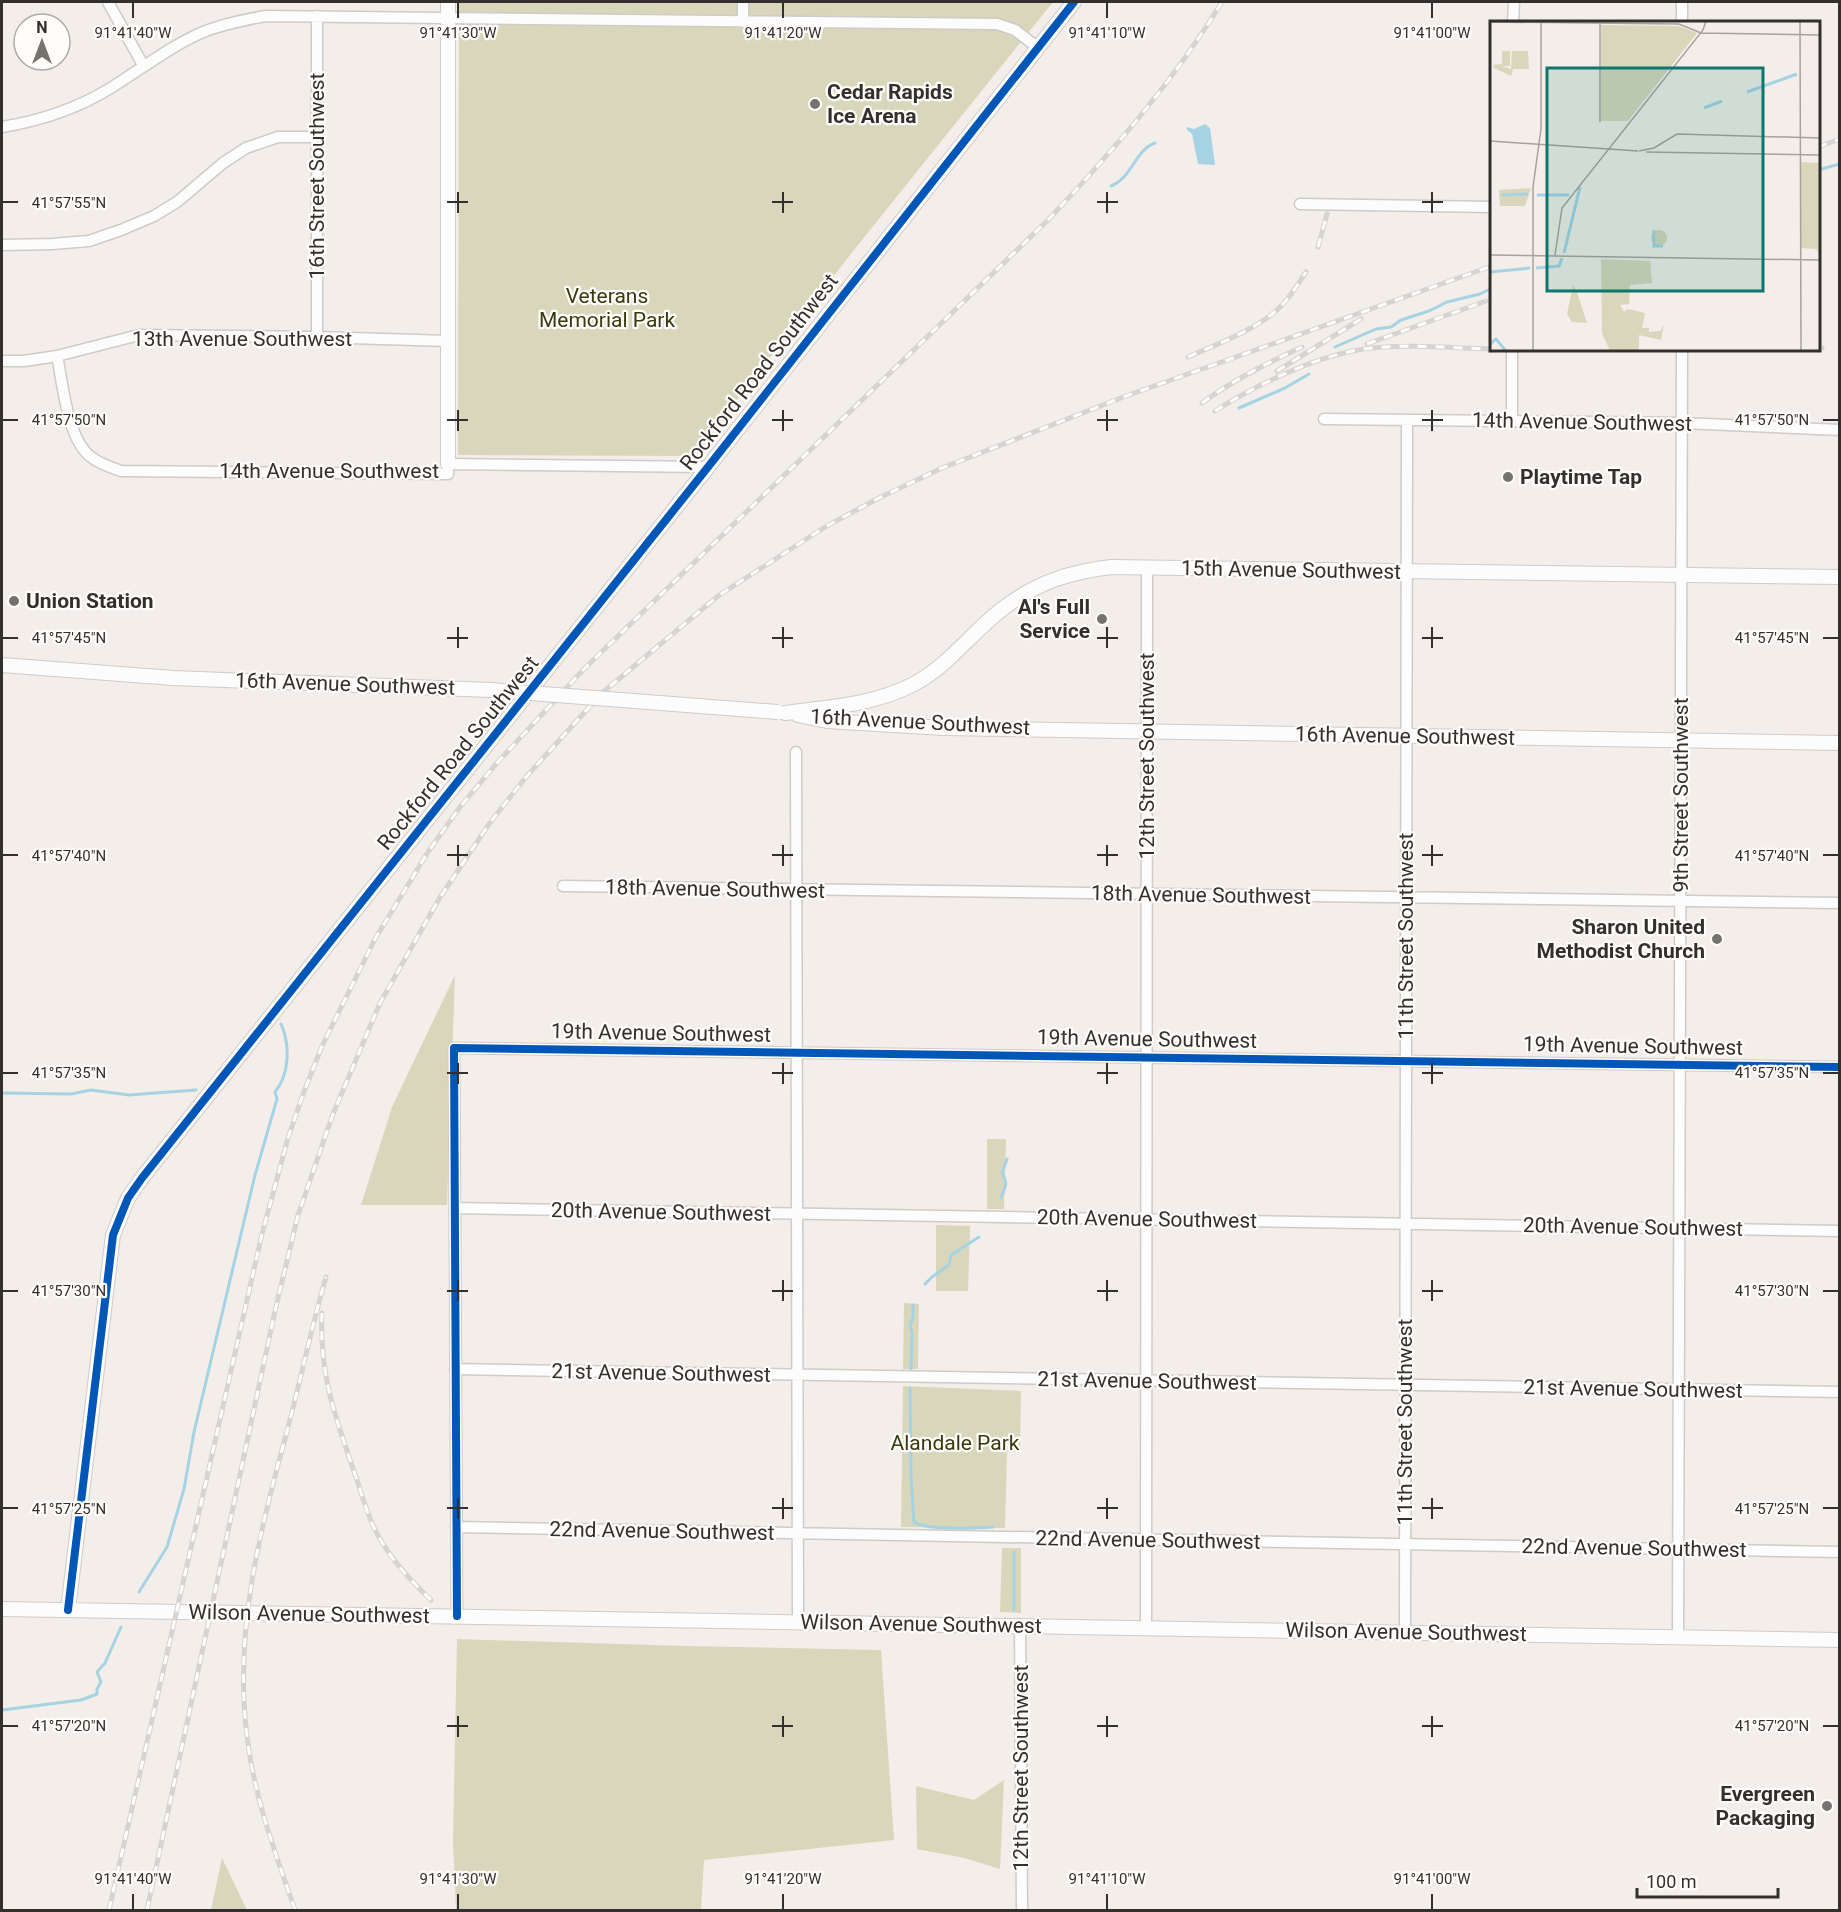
<svg xmlns="http://www.w3.org/2000/svg" width="1841" height="1912" viewBox="0 0 1841 1912" font-family="Roboto,sans-serif">
<rect width="100%" height="100%" fill="#f3eee9"/>
<path fill="#d8d7bc" d="M459 2H1053L854 250 693 456 458 455Z
M455 975 447 1205H361L392 1107Z
M987 1139H1006L1004 1209H987Z
M936 1225 970 1226 968 1291H936Z
M904 1303 919 1304 918 1369H903Z
M903 1386 1021 1391 1020 1452H1007L1005 1528 901 1527Z
M1002 1548H1021V1613L1000 1612Z
M457 1639 685 1646 881 1650 894 1840 704 1860 701 1910H456L453 1840Z
M1004 1780 1000 1869 964 1858 917 1849 916 1786 974 1800Z
M222 1858 247 1910H211Z"/>
<path fill="#a6d3e4" d="M1205 124 1210 128 1215 165 1198 164 1192 134 1187 130V127L1194 129Z"/>
<g fill="none" stroke-linecap="round" stroke-linejoin="round">
<path stroke="#a6d3e4" stroke-width="3" d="M1818 170 1840 164
M1111 186C1132 178 1135 150 1155 143
M1335 347 1376 329 1391 327 1401 320 1429 311 1447 302 1480 294 1492 288
M1239 408 1285 388 1309 374
M2 1093 71 1094 91 1090 129 1095 196 1090
M1001 1197C1006 1187 1008 1183 1002 1173L1007 1159
M925 1284 932 1277 949 1265 951 1255 979 1237
M911 1369 912 1333 910 1325 913 1317V1305
M910 1388 911 1476 914 1522C929 1531 974 1528 993 1527
M139 1592 167 1547 184 1489 194 1432 255 1175 277 1099 275 1092C290 1074 290 1044 281 1024
M1014 1610V1552
M2 1710 81 1700 97 1694V1689L101 1682 97 1672 105 1663 121 1627"/>
<defs>
<path id="street" d="M108 2 143 65
M743 2V22
M1682 2V22
M1513 22 1514 2
M2 127C39 121 76 109 109 89 140 70 169 47 203 32 223 24 244 20 265 16L997 24 1015 30 1037 47
M1300 204 1492 207
M2 245 52 244 89 241 121 230 154 216 177 202 223 163 246 148 278 137H317
M317 337V16
M57 356C63 384 67 439 91 457 100 464 110 467 121 471L448 474V464L708 467
M2 361H24L57 356 139 335 317 337 448 341
M1324 419 1682 423 1840 430
M1512 421V350
M796 752 798 1622
M563 886 1840 903
M455 1208 1840 1231
M455 1369 1840 1392
M456 1527 1840 1552
M457 1616 454 1048 1840 1067
M1020 1625 1022 1910
M1146 1628 1147 568
M1405 1632 1407 420
M1678 1637 1682 350"/>
<path id="secondary" d="M448 464V2
M2 665 173 678 491 690
M785 713C828 707 874 705 914 684 951 664 972 631 1005 607 1038 582 1070 572 1111 567L1840 577
M798 715 827 721 944 728 1840 743
M2 1609 1840 1640
M68 1610 113 1235 128 1198 142 1178 708 467 1074 2"/>
</defs>
<use href="#street" stroke="#cfcbc7" stroke-width="13"/>
<use href="#secondary" stroke="#cfcbc7" stroke-width="16"/>
<use href="#street" stroke="#fdfcfc" stroke-width="10"/>
<use href="#secondary" stroke="#fdfcfc" stroke-width="14"/>
<defs>
<path id="rail" d="M1818 147 1840 139
M1318 247 1327 214
M1367 344 1486 301
M1818 348H1822
M1188 357C1217 344 1259 329 1281 306 1291 296 1298 284 1306 272
M1277 371 1361 319
M1202 403C1233 380 1267 363 1302 347
M1215 411C1258 384 1321 353 1372 348 1411 344 1452 348 1492 349
M322 1313C319 1375 336 1419 356 1477 363 1497 368 1519 379 1537 392 1561 411 1581 431 1600
M109 1910 262 1234 288 1138 302 1097 322 1046 375 939 428 852 460 807 497 763 584 669 1048 220C1112 152 1173 82 1222 2
M147 1910 275 1311 298 1215 333 1114 380 1003 439 899 489 824 526 777 602 693 718 596 825 527 877 499 942 468 1126 396 1492 266
M295 1910C275 1852 254 1797 247 1736 234 1634 259 1533 286 1435 300 1383 311 1329 326 1277"/>
</defs>
<use href="#rail" stroke="#d5d4d3" stroke-width="5"/>
<use href="#rail" stroke="#fffdfb" stroke-width="3" stroke-dasharray="9" stroke-linecap="butt"/>
<defs>
<path id="secondary-bridge" d="M491 690 778 712"/>
</defs>
<use href="#secondary-bridge" stroke="#cfcbc7" stroke-width="16" stroke-linecap="butt"/>
<use href="#secondary-bridge" stroke="#fdfcfc" stroke-width="14"/>
<defs>
<path id="cycleway" d="M68 1610 113 1235 128 1198 142 1178 708 467 1074 2
M457 1616 454 1048 1840 1067"/>
</defs>
<use href="#cycleway" stroke="#fffdfb" stroke-width="11"/>
<use href="#cycleway" stroke="#0057b8" stroke-width="8"/>
</g>
<path fill="none" stroke="#332f2c" stroke-width="2" d="M133 3V18M458 3V18M783 3V18M1107 3V18M1432 3V18M458 192V213M783 192V213M1107 192V213M1432 192V213M3 202H18M447 202H468M772 202H793M1097 202H1118M1422 202H1443M458 410V431M783 410V431M1107 410V431M1432 410V431M3 420H18M447 420H468M772 420H793M1097 420H1118M1422 420H1443M1823 420H1838M458 627V648M783 627V648M1107 627V648M1432 627V648M3 638H18M447 638H468M772 638H793M1097 638H1118M1422 638H1443M1823 638H1838M458 845V866M783 845V866M1107 845V866M1432 845V866M3 855H18M447 855H468M772 855H793M1097 855H1118M1422 855H1443M1823 855H1838M458 1063V1084M783 1063V1084M1107 1063V1084M1432 1063V1084M3 1073H18M447 1073H468M772 1073H793M1097 1073H1118M1422 1073H1443M1823 1073H1838M458 1280V1301M783 1280V1301M1107 1280V1301M1432 1280V1301M3 1291H18M447 1291H468M772 1291H793M1097 1291H1118M1422 1291H1443M1823 1291H1838M458 1498V1519M783 1498V1519M1107 1498V1519M1432 1498V1519M3 1508H18M447 1508H468M772 1508H793M1097 1508H1118M1422 1508H1443M1823 1508H1838M458 1716V1737M783 1716V1737M1107 1716V1737M1432 1716V1737M3 1726H18M447 1726H468M772 1726H793M1097 1726H1118M1422 1726H1443M1823 1726H1838M133 1894V1909M458 1894V1909M783 1894V1909M1107 1894V1909M1432 1894V1909"/>
<g fill="#76726e" stroke="#fffdfb" stroke-width="2">
<circle cx="815" cy="104" r="6"/>
<circle cx="1508" cy="477" r="6"/>
<circle cx="14" cy="601" r="6"/>
<circle cx="1102" cy="619" r="6"/>
<circle cx="1717" cy="939" r="6"/>
<circle cx="1827" cy="1806" r="6"/>
</g>
<g text-anchor="middle" stroke-width="4.5" stroke-linejoin="round" paint-order="stroke">
<g font-size="21" font-weight="bold" fill="#332f2c" stroke="#fffdfb" text-anchor="start">
<text x="827" y="99">Cedar Rapids<tspan x="827" dy="24">Ice Arena</tspan></text>
<text x="1520" y="484">Playtime Tap</text>
<text x="26" y="608">Union Station</text>
<text x="1090" y="614" text-anchor="end">Al's Full<tspan x="1090" dy="24">Service</tspan></text>
<text x="1705" y="934" text-anchor="end">Sharon United<tspan x="1705" dy="24">Methodist Church</tspan></text>
<text x="1815" y="1801" text-anchor="end">Evergreen<tspan x="1815" dy="24">Packaging</tspan></text>
</g>
<g font-size="21" fill="#332f2c" stroke="#fffdfb">
<text transform="translate(317 176) rotate(-90)" y="7">16th Street Southwest</text>
<text x="242" y="346">13th Avenue Southwest</text>
<text transform="translate(759 372) rotate(-52)" y="7">Rockford Road Southwest</text>
<text transform="translate(1582 422) rotate(1)" y="7">14th Avenue Southwest</text>
<text x="329" y="478">14th Avenue Southwest</text>
<text transform="translate(1291 570) rotate(1)" y="7">15th Avenue Southwest</text>
<text transform="translate(345 684) rotate(2)" y="7">16th Avenue Southwest</text>
<text transform="translate(920 722) rotate(3)" y="7">16th Avenue Southwest</text>
<text transform="translate(1405 736) rotate(1)" y="7">16th Avenue Southwest</text>
<text transform="translate(458 753) rotate(-51)" y="7">Rockford Road Southwest</text>
<text transform="translate(1147 756) rotate(-90)" y="7">12th Street Southwest</text>
<text transform="translate(1681 795) rotate(-90)" y="7">9th Street Southwest</text>
<text transform="translate(715 889) rotate(1)" y="7">18th Avenue Southwest</text>
<text transform="translate(1201 895) rotate(1)" y="7">18th Avenue Southwest</text>
<text transform="translate(1406 936) rotate(-90)" y="7">11th Street Southwest</text>
<text transform="translate(661 1033) rotate(1)" y="7">19th Avenue Southwest</text>
<text transform="translate(1147 1039) rotate(1)" y="7">19th Avenue Southwest</text>
<text transform="translate(1633 1046) rotate(1)" y="7">19th Avenue Southwest</text>
<text transform="translate(661 1212) rotate(1)" y="7">20th Avenue Southwest</text>
<text transform="translate(1147 1219) rotate(1)" y="7">20th Avenue Southwest</text>
<text transform="translate(1633 1227) rotate(1)" y="7">20th Avenue Southwest</text>
<text transform="translate(661 1373) rotate(1)" y="7">21st Avenue Southwest</text>
<text transform="translate(1147 1381) rotate(1)" y="7">21st Avenue Southwest</text>
<text transform="translate(1633 1389) rotate(1)" y="7">21st Avenue Southwest</text>
<text transform="translate(1405 1422) rotate(-90)" y="7">11th Street Southwest</text>
<text transform="translate(662 1531) rotate(1)" y="7">22nd Avenue Southwest</text>
<text transform="translate(1148 1540) rotate(1)" y="7">22nd Avenue Southwest</text>
<text transform="translate(1634 1548) rotate(1)" y="7">22nd Avenue Southwest</text>
<text transform="translate(309 1614) rotate(1)" y="7">Wilson Avenue Southwest</text>
<text transform="translate(921 1624) rotate(1)" y="7">Wilson Avenue Southwest</text>
<text transform="translate(1406 1632) rotate(1)" y="7">Wilson Avenue Southwest</text>
<text transform="translate(1021 1768) rotate(-90)" y="7">12th Street Southwest</text>
</g>
<g font-size="21" fill="#383a0d" stroke="#fffdfb">
<text x="607" y="303">Veterans<tspan x="607" dy="24">Memorial Park</tspan></text>
<text x="955" y="1450">Alandale Park</text>
</g>
</g>
<g transform="translate(1490 21)">
<rect width="330" height="330" fill="#f3eee9"/>
<path d="M111 4 189 5 207 12 138 100H111ZM12 30H20V45H12L21 48 22 30H38L39 48H23L21 55 4 47 3 44 12 43ZM310 141 330 142V239L327 228 310 227ZM41 167 35 185H10L9 169ZM161 217a8 8 0 1 1 16 0a8 8 0 1 1-16 0ZM111 238 160 240 162 262 140 264 139 283 130 284 134 291 137 288 155 292 152 307H159V311L170 310 174 304 171 319 149 314V330H120L112 312ZM83 264 87 271 97 302 82 301 77 293Z" fill="#d8d7bc"/>
<path fill="none" stroke="#a6d3e4" stroke-width="3" d="M257 71 307 53M214 87 232 80M12 174 38 173M47 174H79M164 209V225H173M74 232 90 166M46 247 69 245 72 237M0 251 40 247M0 323 6 318 16 330"/>
<path fill="none" stroke="#a6a29d" stroke-width="1.5" d="M110 0V101M310 0 311 330M0 1 189 3 211 12 330 14M0 120 148 130M149 130 164 127 187 113 330 117M156 131 330 134M0 234 330 239M65 234 72 187 213 9 216 0M43 330V166L51 108V1"/>
<path fill="#0f766e" fill-opacity="0.15" stroke="#0f766e" stroke-width="3" d="M57 47H273V270H57Z"/>
<rect width="330" height="330" fill="none" stroke="#332f2c" stroke-width="3"/>
</g>
<g font-size="15" text-anchor="middle" fill="#332f2c" stroke="#fffdfb" stroke-width="4.5" stroke-linejoin="round" paint-order="stroke">
<text x="133" y="38">91°41'40"W</text>
<text x="458" y="38">91°41'30"W</text>
<text x="783" y="38">91°41'20"W</text>
<text x="1107" y="38">91°41'10"W</text>
<text x="1432" y="38">91°41'00"W</text>
<text x="69" y="208">41°57'55"N</text>
<text x="69" y="425">41°57'50"N</text>
<text x="1772" y="425">41°57'50"N</text>
<text x="69" y="643">41°57'45"N</text>
<text x="1772" y="643">41°57'45"N</text>
<text x="69" y="861">41°57'40"N</text>
<text x="1772" y="861">41°57'40"N</text>
<text x="69" y="1078">41°57'35"N</text>
<text x="1772" y="1078">41°57'35"N</text>
<text x="69" y="1296">41°57'30"N</text>
<text x="1772" y="1296">41°57'30"N</text>
<text x="69" y="1514">41°57'25"N</text>
<text x="1772" y="1514">41°57'25"N</text>
<text x="69" y="1731">41°57'20"N</text>
<text x="1772" y="1731">41°57'20"N</text>
<text x="133" y="1884">91°41'40"W</text>
<text x="458" y="1884">91°41'30"W</text>
<text x="783" y="1884">91°41'20"W</text>
<text x="1107" y="1884">91°41'10"W</text>
<text x="1432" y="1884">91°41'00"W</text>
</g>
<rect width="1841" height="1912" fill="none" stroke="#332f2c" stroke-width="6"/>
<g transform="translate(42 42)"><circle r="28" fill="#fffdfb" stroke="#adaba8" stroke-width="1.5"/>
<path d="M0-4.5L10 22L0 15L-10 22Z" fill="#76726e"/>
<text y="-9" font-size="16" font-weight="bold" text-anchor="middle" fill="#332f2c">N</text>
</g>
<path d="M1637 1888v9h141v-9" fill="none" stroke="#332f2c" stroke-width="3"/>
<text x="1646" y="1888" font-size="18" fill="#332f2c" stroke="#fffdfb" stroke-width="4.5" paint-order="stroke">100 m</text>
</svg>
